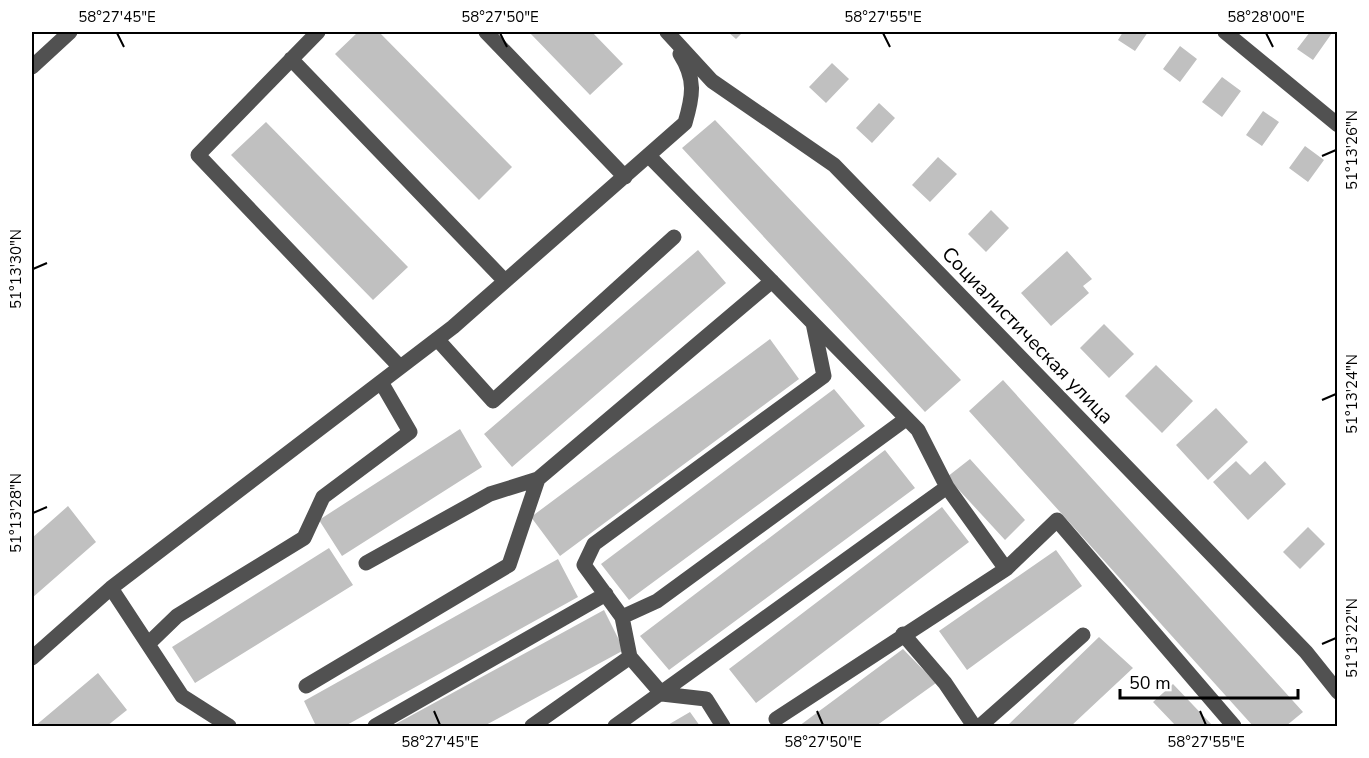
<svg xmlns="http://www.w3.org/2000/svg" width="1369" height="758" viewBox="0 0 1369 758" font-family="'Nunito Sans',sans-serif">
<rect width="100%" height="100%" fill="#fff"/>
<path fill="#c0c0c0" d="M358 32H379L512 167 479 200 335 54Z
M529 32H592L623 64 590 95Z
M728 32H743L736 39Z
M1123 32H1148L1135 51 1118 40Z
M1310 32H1330L1332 33 1313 60 1297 49Z
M1180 46 1197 59 1180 82 1163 69Z
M832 63 849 79 826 103 809 87Z
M1222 77 1241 91 1222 117 1202 102Z
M879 103 895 118 872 143 856 128Z
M1263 111 1279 122 1262 146 1246 135Z
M715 120 961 380 925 412 682 148Z
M266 122 408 267 373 300 231 155Z
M1305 146 1324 160 1308 182 1289 168Z
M938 157 957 174 930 202 912 185Z
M991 210 1009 228 986 252 968 234Z
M698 250 726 283 512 467 484 434Z
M1067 251 1092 279 1083 286 1089 293 1051 326 1021 293Z
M1104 324 1134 354 1109 378 1080 348Z
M770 339 799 379 560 556 531 517Z
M1156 365 1193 401 1162 433 1125 396Z
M1003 380 1303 712 1286 726H1253L969 411Z
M834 389 865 426 629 600 601 564Z
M1216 408 1248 442 1208 480 1176 445Z
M460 429 482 467 342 556 319 520Z
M885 450 915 488 669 670 640 636Z
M970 459 1025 520 1005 540 947 477Z
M1236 461 1250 475 1265 461 1286 484 1248 520 1213 482Z
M68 506 96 542 32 598V538Z
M942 507 969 542 756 703 729 669Z
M1308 527 1325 544 1300 569 1283 552Z
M329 548 353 585 195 683 172 647Z
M1056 550 1082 586 967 670 939 631Z
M558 559 578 597 345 726H316L304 701Z
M604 610 624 650 484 726H392Z
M1099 637 1133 668 1071 726H1007Z
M903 649 936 683 876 726H799Z
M98 673 127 710 107 726H35Z
M1173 684 1213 726H1176L1153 702Z
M690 712 700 726H666Z"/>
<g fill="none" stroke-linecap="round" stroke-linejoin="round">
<path stroke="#515151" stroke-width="15" d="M318 32 198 155 400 367
M486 32 625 177
M667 32 712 81 834 165 1306 652 1338 692
M1225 32 1338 125
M291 59 505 281
M32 67 70 32
M649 156 918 430 947 487 1006 569 1057 520 1234 726
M437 339 493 401 674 237
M366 563 490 494 538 479 772 281
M111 588 182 696 229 726
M622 617 657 601 906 419
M903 634 945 683 974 726
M148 644 177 616 304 538 323 497 410 432 381 382
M32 658 111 588 453 327 685 123C693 96 696 79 680 54
M306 686 509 565 538 479
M776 719 1006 569
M375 726 606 594
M532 726 630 657
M615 726 947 487
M723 726 706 699 662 694 630 657 622 617 584 565 594 544 824 376 813 323
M980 726 1083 635"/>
</g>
<path fill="none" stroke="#000" stroke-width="2" d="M117 33 124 47M500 33 507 47M883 33 890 47M1266 33 1273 47M1322 156 1336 150M33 269 47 263M1322 400 1336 394M33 513 47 507M1322 644 1336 638M434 711 440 725M817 711 823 725M1200 711 1206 725"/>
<g text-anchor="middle" stroke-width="5" stroke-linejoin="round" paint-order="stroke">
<g font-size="20" fill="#000" stroke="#fff">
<text transform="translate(1028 335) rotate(46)" y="7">Социалистическая улица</text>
</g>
</g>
<rect width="1369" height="758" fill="none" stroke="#ffffff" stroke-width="66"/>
<path d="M1120 689v9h178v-9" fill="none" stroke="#000000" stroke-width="3"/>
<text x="1129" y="689" font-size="18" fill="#000000" stroke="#ffffff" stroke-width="4.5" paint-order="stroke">50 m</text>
<rect x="33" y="33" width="1303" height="692" fill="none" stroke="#000" stroke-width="2"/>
<g font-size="15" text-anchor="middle" fill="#000">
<text x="117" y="22">58°27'45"E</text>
<text x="500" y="22">58°27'50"E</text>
<text x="883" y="22">58°27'55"E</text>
<text x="1266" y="22">58°28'00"E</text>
<text transform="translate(1352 150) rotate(-90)" y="5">51°13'26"N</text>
<text transform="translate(16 269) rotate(-90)" y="5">51°13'30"N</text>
<text transform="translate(1352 394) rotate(-90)" y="5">51°13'24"N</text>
<text transform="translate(16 513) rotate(-90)" y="5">51°13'28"N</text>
<text transform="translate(1352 638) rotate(-90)" y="5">51°13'22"N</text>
<text x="440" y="747">58°27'45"E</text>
<text x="823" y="747">58°27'50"E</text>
<text x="1206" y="747">58°27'55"E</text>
</g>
</svg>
